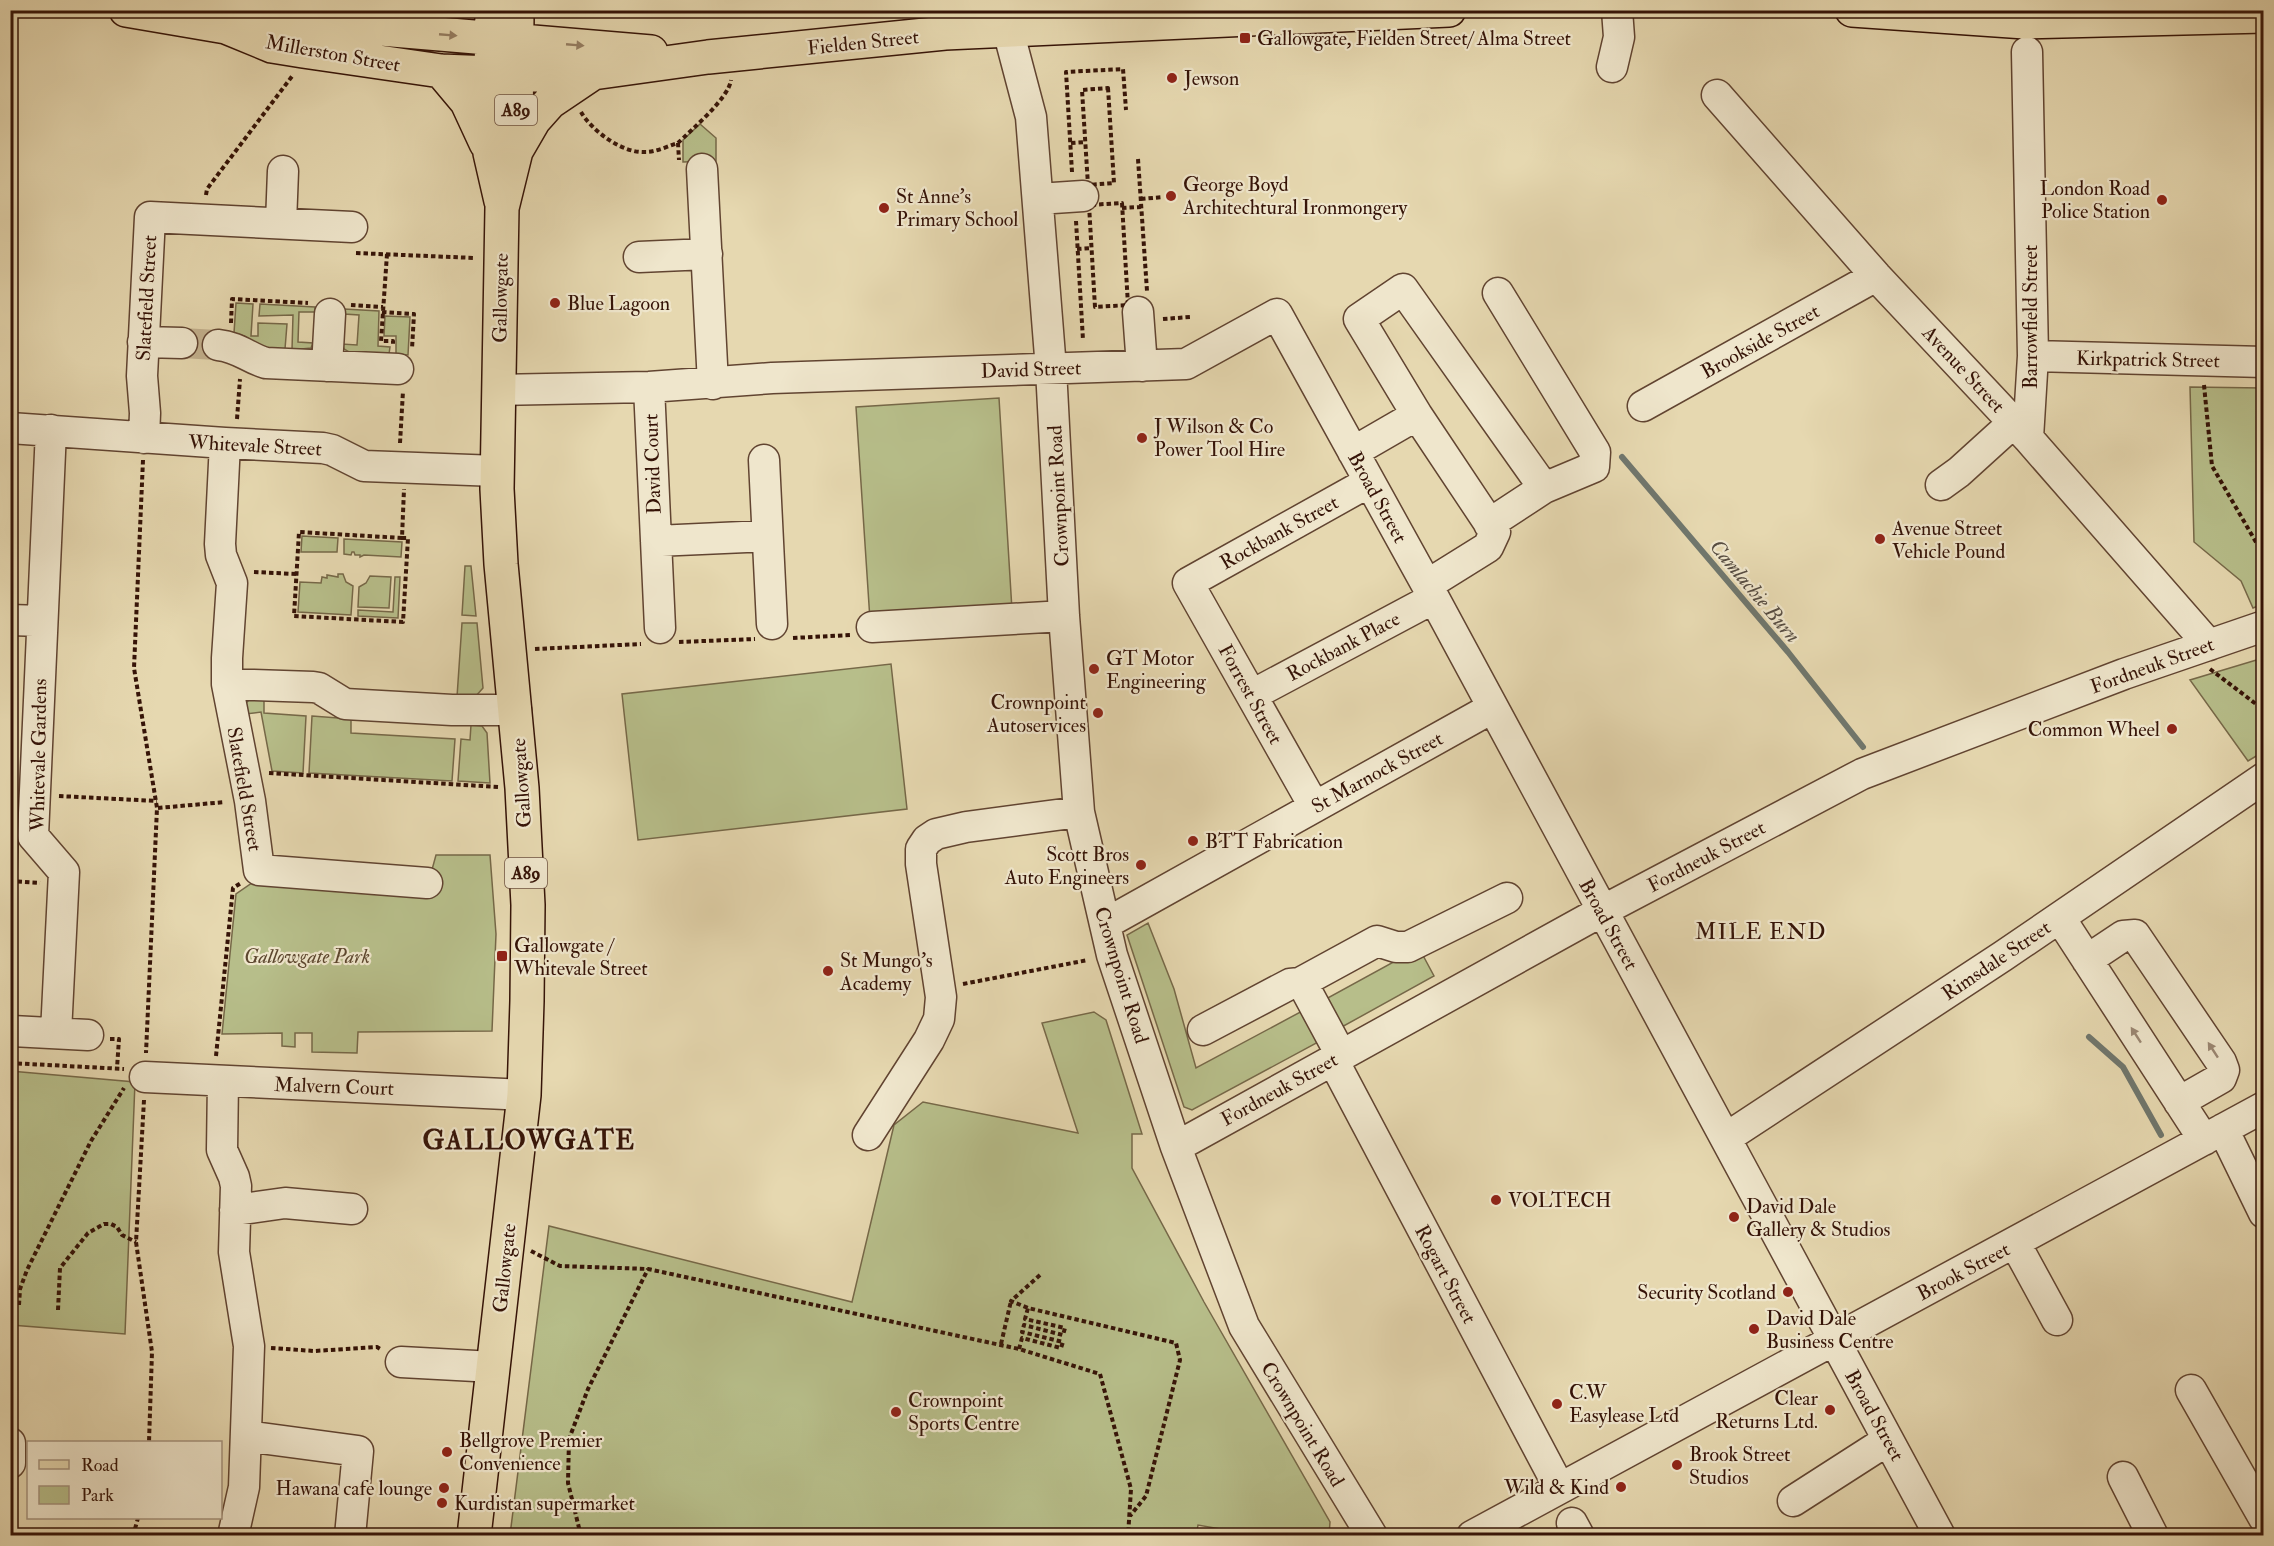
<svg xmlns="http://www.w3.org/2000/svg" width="2274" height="1546" viewBox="0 0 2274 1546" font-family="'IM FELL Double Pica',serif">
<rect width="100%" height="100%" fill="#e6d8b0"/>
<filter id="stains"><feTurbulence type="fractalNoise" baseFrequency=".00333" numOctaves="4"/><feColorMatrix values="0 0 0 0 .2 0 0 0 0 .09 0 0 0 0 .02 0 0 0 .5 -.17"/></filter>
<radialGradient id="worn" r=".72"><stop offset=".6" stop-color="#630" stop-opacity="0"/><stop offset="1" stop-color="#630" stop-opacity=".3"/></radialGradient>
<path fill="#b7be8a" stroke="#766848" stroke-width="1.5" d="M700 124 716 138V161L683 162V140Z
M236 303 253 304 251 336H258V323L287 324 285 349 264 348 244 336 234 333Z
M260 304 315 307V312H299L298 342 313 343 311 348 292 350 293 315 259 316Z
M344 309 379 311 378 346 390 347 389 354 349 352 344 349 342 344 357 345 359 315 344 314Z
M385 316 410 317 408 355 396 354V336H384Z
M2190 387 2263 388V604L2253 608 2241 581 2194 542Z
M999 398 1012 610 870 620 856 407Z
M302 536 338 538 337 552H301Z
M344 539 402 542 401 557 364 555 360 557V555H355L354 552H352L351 555 344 554Z
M465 566H471L476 616 462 615Z
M338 574H343L346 582 353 586 351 615 298 612 300 582 321 583 322 577 327 578V575L338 577Z
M370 576 391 577 389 608 358 607 359 587 366 583Z
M395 577H400L398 618 358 616V610L393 612Z
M462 623H477L483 688 475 697H457Z
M2263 658V752L2248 761 2190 680Z
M891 664 907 809 638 840 622 694Z
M251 698H264V713L306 716 303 773 272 771 261 712 246 714V703Z
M312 716 338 718 339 716 351 718V733L455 739 452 781 309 773Z
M471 725 482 726 487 733 490 783 458 781 461 739 470 740Z
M11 828H19L17 878H11Z
M436 855H490L496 934 492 1031 358 1032 357 1053 312 1052V1033H295V1047L282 1046V1033L222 1034 236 894 262 876 427 888Z
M1148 923 1174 989 1196 1068 1306 1009 1322 1040 1192 1110 1184 1107 1127 935Z
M1419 948 1434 976 1340 1028 1324 1000Z
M1094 1012 1106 1020 1142 1134H1132V1168L1204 1302 1330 1522 1329 1535H1255L1198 1525 1196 1536 510 1535 549 1226 852 1302 894 1125 923 1102 1078 1133 1042 1023Z
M10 1071 135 1082 125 1334 11 1325Z"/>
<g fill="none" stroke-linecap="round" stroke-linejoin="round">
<path stroke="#70776d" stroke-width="6" d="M1622 457 1788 652 1863 747
M2089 1037 2123 1067 2161 1135"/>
<path stroke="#c3b18e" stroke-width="30" stroke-dasharray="30 15" stroke-linecap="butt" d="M182 343 218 345"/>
<defs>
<path id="minor" d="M999 10 1008 30 1031 117 1051 369 1064 616 1079 812 1112 955 1176 1147 1244 1326 1372 1536
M2027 52 2033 356 2028 438
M1612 67 1619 37 1617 10
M1717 95 1876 276 2028 438 2209 645
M702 169 713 384
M1038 199 1083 196
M281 223 283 171
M639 257 707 254
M1138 312 1142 366
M143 342 182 343
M218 345C239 347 248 358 266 363L398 369
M2033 356 2264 362
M327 366 330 314
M649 387 660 628
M498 390 649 387 772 378 1186 364 1277 314 1434 598 1940 1536
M1643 406 1876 276
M1417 415 1495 532 1488 547 1427 585
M10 428 225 443 323 448 332 450 364 466 497 471
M51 430 33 836 64 872 56 1033
M144 438 145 413 142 376 150 217 352 227
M225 443 220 544 221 555 232 583 227 658V684L250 801 259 870 427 883
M1353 452 1417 415 1359 319 1403 289 1544 488
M764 460 772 624
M1941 485 1959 472 2013 423
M1489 524 1544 488 1594 467 1595 452 1498 293
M656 541 767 536
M10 620 42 621
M872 627 1064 616
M227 684 313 687 319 688 345 704 452 710H516
M1252 695 1434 598
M1314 806 1188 583 1369 482
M2060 918 2204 1140
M1105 924 1492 708
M2087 960 2123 936 2135 935 2221 1062 2224 1070 2221 1078 2179 1102
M1300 983 1377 941 1396 947H1408L1507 898
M1203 1030 1290 984 1300 983 1306 990 1341 1055
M12 1031 88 1035
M1333 1060 1559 1487
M145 1077 524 1095
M223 1081 222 1150 234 1177 236 1186 234 1252 249 1346 244 1487 233 1536
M2223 1129 2264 1213
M868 1135 929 1040 939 1019 941 997 921 864V849L927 840 936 834 966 827 1079 812
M1726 1138 2003 956 2264 778
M1176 1147 1602 911 1862 774 2124 674 2264 626
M235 1210 285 1203 352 1209
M2015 1243 2057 1320
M401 1362 494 1367
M2191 1390 2264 1518
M246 1436 358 1451 350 1536
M10 1443V1463
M2123 1477 2153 1536
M1793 1501 1888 1440
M1572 1523 1579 1536
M1472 1536 2264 1107"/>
<path id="major" d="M126 10 226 27 272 46 303 51 441 71 539 75 593 73 708 57 945 33 1449 10
M492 10 490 153 501 201
M1852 10 2025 22 2264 16
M228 27 274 20 651 52
M441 71 467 102 486 143
M516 151 534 120 550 102 593 73
M474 1536 524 1095 527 1001 528 905 522 788 501 564 497 489 502 208 516 151 517 10"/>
</defs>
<use href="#minor" stroke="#614431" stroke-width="33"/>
<use href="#major" stroke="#351307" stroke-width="36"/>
<path stroke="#351307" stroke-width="4" stroke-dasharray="4.5 3" stroke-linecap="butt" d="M1108 88 1114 183 1088 185 1082 90Z
M581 112C592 131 623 154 646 152 656 152 668 146 678 143L679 160
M678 143C691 130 729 98 731 80
M1071 143 1085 142
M1138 159 1147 291
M1072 172 1066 72 1123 69 1126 110
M206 195 207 189 293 75
M1141 199 1163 197
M1122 203 1128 305 1095 307 1089 205Z
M1122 208 1141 207
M1076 221 1083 340
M1077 249 1091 248
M356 253 475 258
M387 254 381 341H393V346
M351 305 383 307
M382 312 414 314 412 349
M1163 319 1190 317
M231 323 232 299 308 303
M2204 385 2212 466 2264 556
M237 419 240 379
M400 443 403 391
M143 460 134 668 157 808 146 1053
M402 538 299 532 294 616 403 622 408 538H402L404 489
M254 572 296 574
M793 638 851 635
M679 642 755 639
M535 649 641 644
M2210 669 2256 704 2264 715
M269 773 498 787
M59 796 157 801
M158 808 225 802
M10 881 40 883
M963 984 1088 960
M110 1039H119L117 1068
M216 1056 233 888 241 883
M10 1063 124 1069
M144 1100 136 1242 152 1352 149 1442
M531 1251 560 1266 648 1269 1019 1349 1100 1374 1131 1489 1128 1536
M1040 1275 1011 1301 1028 1308 1176 1343 1180 1360 1146 1496 1130 1516
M19 1305 20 1289 27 1270 91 1141 124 1088
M58 1310 60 1268 88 1233 104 1224H111L117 1227 122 1235 136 1242
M1001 1344 1011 1301
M271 1348 314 1351 377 1347 382 1350
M1019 1349 1022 1338 1061 1348 1063 1342 1022 1332 1024 1325 1063 1335 1065 1328 1025 1319 1028 1308
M133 1536 138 1518
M581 1536 568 1483 569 1439 588 1389 648 1269"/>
<use href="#minor" stroke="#efe6cc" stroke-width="30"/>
<use href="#major" stroke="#e6d8b0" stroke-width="33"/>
</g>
<defs><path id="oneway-solid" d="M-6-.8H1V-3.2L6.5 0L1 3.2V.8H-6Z" transform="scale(1.5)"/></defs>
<g fill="#967f64">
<use href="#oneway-solid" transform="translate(448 35) rotate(5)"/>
<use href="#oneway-solid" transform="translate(575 45) rotate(5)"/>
</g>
<g fill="#9b8773">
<use href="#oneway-solid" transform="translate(2136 1035) rotate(-123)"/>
<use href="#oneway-solid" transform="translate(2213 1050) rotate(-123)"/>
</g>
<g fill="#8f2418" stroke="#efe6cc" stroke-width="2">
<rect x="1239" y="32" width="12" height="12" rx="3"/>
<circle cx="1172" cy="78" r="6"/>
<circle cx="1171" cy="196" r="6"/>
<circle cx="2162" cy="200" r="6"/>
<circle cx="884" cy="208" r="6"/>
<circle cx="555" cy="303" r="6"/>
<circle cx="1142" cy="438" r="6"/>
<circle cx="1880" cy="539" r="6"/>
<circle cx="1094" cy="669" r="6"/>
<circle cx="1098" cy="713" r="6"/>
<circle cx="2172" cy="729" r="6"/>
<circle cx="1193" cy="841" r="6"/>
<circle cx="1141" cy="865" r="6"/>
<rect x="496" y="950" width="12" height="12" rx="3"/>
<circle cx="828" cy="971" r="6"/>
<circle cx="1496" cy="1200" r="6"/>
<circle cx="1734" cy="1217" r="6"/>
<circle cx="1788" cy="1292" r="6"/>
<circle cx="1754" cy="1329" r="6"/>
<circle cx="1557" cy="1404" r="6"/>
<circle cx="1830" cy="1410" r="6"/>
<circle cx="896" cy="1412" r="6"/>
<circle cx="447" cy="1452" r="6"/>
<circle cx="1677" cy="1465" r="6"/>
<circle cx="1621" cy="1487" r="6"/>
<circle cx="444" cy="1488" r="6"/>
<circle cx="442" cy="1503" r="6"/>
</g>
<g text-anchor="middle" stroke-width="4.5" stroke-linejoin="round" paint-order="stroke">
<g fill="#efe6cc" stroke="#6d5242" stroke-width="1.5">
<rect x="495" y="95" width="42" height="30" rx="4.5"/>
<rect x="505" y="858" width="42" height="30" rx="4.5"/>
</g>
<g font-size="18" font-weight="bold" fill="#351307">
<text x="516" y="116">A89</text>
<text x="526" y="879">A89</text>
</g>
<g font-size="20" fill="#351307" stroke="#efe6cc" text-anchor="start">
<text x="1257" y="45">Gallowgate, Fielden Street/ Alma Street</text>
<text x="1184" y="85">Jewson</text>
<text x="1183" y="191">George Boyd<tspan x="1183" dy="23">Architechtural Ironmongery</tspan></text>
<text x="2150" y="195" text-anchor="end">London Road<tspan x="2150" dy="23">Police Station</tspan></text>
<text x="896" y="203">St Anne's<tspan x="896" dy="23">Primary School</tspan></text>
<text x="567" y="310">Blue Lagoon</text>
<text x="1154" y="433">J Wilson &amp; Co<tspan x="1154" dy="23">Power Tool Hire</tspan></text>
<text x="1892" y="535">Avenue Street<tspan x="1892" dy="23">Vehicle Pound</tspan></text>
<text x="1106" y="665">GT Motor<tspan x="1106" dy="23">Engineering</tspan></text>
<text x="1086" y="709" text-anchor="end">Crownpoint<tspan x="1086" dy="23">Autoservices</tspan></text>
<text x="2160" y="736" text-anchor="end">Common Wheel</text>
<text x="1205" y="848">BTT Fabrication</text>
<text x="1129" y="861" text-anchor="end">Scott Bros<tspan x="1129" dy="23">Auto Engineers</tspan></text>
<text x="514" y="952">Gallowgate /<tspan x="514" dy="23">Whitevale Street</tspan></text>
<text x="840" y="967">St Mungo's<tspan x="840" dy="23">Academy</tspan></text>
<text x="1508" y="1207">VOLTECH</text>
<text x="1746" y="1213">David Dale<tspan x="1746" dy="23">Gallery &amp; Studios</tspan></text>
<text x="1776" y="1299" text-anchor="end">Security Scotland</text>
<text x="1766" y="1325">David Dale<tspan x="1766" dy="23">Business Centre</tspan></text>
<text x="1569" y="1399">C.W<tspan x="1569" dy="23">Easylease Ltd</tspan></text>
<text x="1818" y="1405" text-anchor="end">Clear<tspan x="1818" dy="23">Returns Ltd.</tspan></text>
<text x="908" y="1407">Crownpoint<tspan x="908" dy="23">Sports Centre</tspan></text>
<text x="459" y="1447">Bellgrove Premier<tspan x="459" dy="23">Convenience</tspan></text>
<text x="1689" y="1461">Brook Street<tspan x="1689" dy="23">Studios</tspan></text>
<text x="1609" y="1494" text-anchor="end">Wild &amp; Kind</text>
<text x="432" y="1495" text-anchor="end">Hawana cafe lounge</text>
<text x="454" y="1510">Kurdistan supermarket</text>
</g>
<g font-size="20" fill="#351307" stroke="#efe6cc">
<text transform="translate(863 42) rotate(-6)" y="7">Fielden Street</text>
<text transform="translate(333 53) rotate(10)" y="7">Millerston Street</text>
<text transform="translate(146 298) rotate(-87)" y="7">Slatefield Street</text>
<text transform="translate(500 298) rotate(-89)" y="7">Gallowgate</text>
<text transform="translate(2030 317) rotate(-90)" y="7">Barrowfield Street</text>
<text transform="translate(1760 341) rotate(-29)" y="7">Brookside Street</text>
<text transform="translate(2148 359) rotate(1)" y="7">Kirkpatrick Street</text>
<text transform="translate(1031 369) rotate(-2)" y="7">David Street</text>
<text transform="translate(1964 369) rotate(47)" y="7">Avenue Street</text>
<text transform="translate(255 445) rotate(3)" y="7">Whitevale Street</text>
<text transform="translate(652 464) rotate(-92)" y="7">David Court</text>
<text transform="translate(1058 496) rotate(-93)" y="7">Crownpoint Road</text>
<text transform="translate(1378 497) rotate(61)" y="7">Broad Street</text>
<text transform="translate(1279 532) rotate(-29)" y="7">Rockbank Street</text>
<text transform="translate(1343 646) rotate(-28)" y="7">Rockbank Place</text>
<text transform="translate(2152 665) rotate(-20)" y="7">Fordneuk Street</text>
<text transform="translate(1251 694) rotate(61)" y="7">Forrest Street</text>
<text transform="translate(38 755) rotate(-89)" y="7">Whitevale Gardens</text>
<text transform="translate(1377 772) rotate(-29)" y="7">St Marnock Street</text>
<text transform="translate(521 783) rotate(-94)" y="7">Gallowgate</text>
<text transform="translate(245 789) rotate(80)" y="7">Slatefield Street</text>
<text transform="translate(1706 856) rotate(-28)" y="7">Fordneuk Street</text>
<text transform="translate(1609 924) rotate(61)" y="7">Broad Street</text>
<text transform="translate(1996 960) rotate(-34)" y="7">Rimsdale Street</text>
<text transform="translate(1122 975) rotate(73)" y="7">Crownpoint Road</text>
<text transform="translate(334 1086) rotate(2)" y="7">Malvern Court</text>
<text transform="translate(1279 1089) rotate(-29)" y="7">Fordneuk Street</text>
<text transform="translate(504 1268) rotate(-84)" y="7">Gallowgate</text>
<text transform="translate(1963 1271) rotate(-28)" y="7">Brook Street</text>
<text transform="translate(1446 1274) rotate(62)" y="7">Rogart Street</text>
<text transform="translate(1875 1415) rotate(61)" y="7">Broad Street</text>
<text transform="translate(1303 1424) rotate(59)" y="7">Crownpoint Road</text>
</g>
<g font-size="20" font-style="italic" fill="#5c462e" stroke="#efe6cc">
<text x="307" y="963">Gallowgate Park</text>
</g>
<g font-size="21" font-style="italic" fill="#574d42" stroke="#efe6cc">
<text transform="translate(1755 591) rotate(50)" y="7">Camlachie Burn</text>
</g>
<g font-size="22" letter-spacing="1.5" fill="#351307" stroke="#efe6cc">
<text x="1761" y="939">MILE END</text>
</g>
<g font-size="26" font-weight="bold" letter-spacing="1.5" fill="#351307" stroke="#efe6cc">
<text x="529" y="1149">GALLOWGATE</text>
</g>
</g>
<rect width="2274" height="1546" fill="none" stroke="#e6d8b0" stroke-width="36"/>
<rect x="12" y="12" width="2250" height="1522" fill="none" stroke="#351307" stroke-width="3"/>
<rect x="18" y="18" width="2238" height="1510" fill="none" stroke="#351307" stroke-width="1.5"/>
<rect x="27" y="1441" width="195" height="78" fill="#efe6cc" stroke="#a5927d" stroke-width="1.5"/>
<rect x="39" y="1460" width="30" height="9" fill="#e6d8b0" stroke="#a5927d" stroke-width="1.5"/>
<text x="81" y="1471" font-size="18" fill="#351307">Road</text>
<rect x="39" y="1486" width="30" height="18" fill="#b7be8a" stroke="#a5927d" stroke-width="1.5"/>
<text x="81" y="1501" font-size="18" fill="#351307">Park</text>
<rect width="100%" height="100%" filter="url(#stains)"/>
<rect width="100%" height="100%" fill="url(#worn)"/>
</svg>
